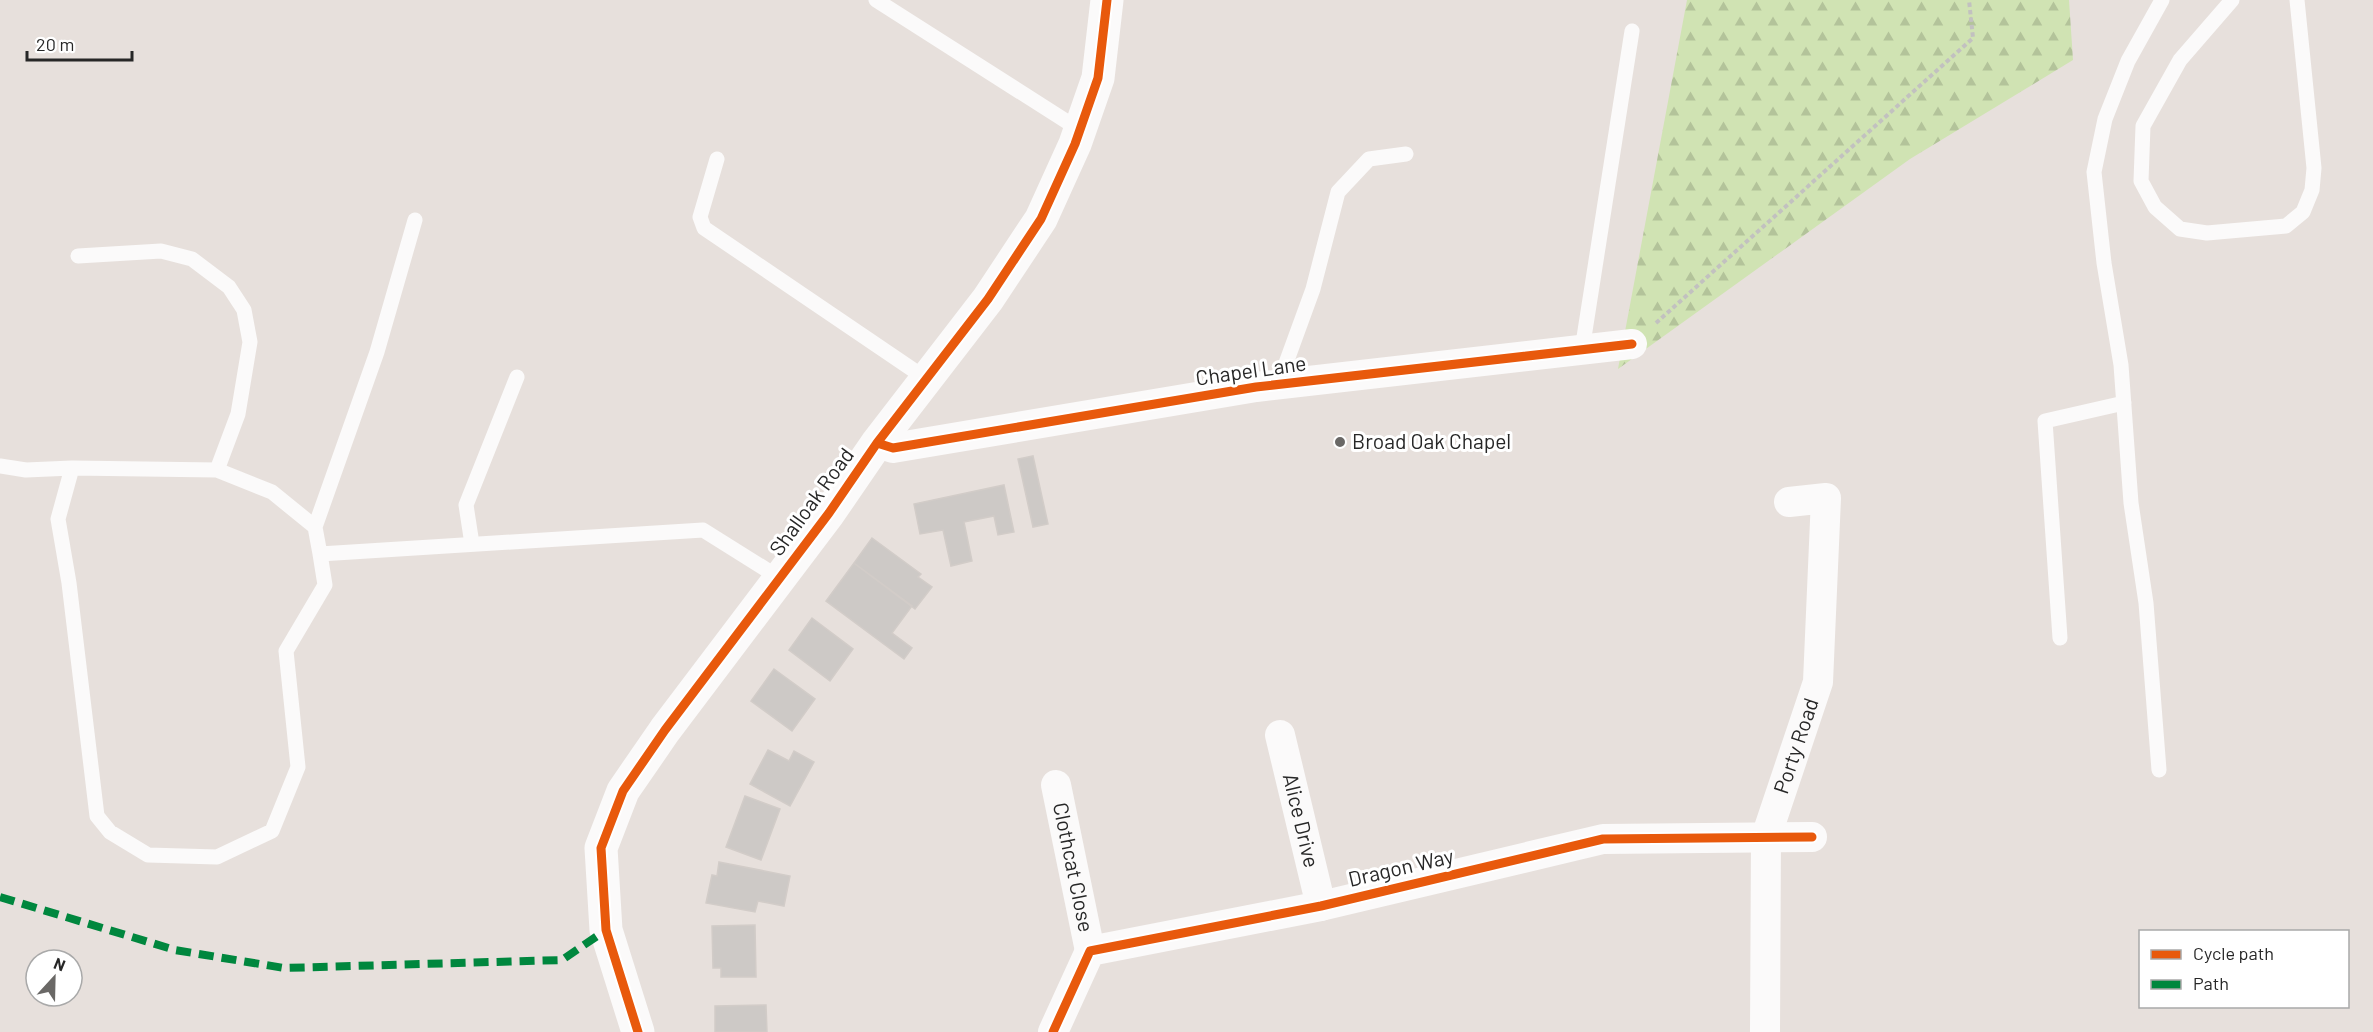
<svg xmlns="http://www.w3.org/2000/svg" width="2373" height="1032" viewBox="0 0 2373 1032" font-family="Barlow,sans-serif">
<defs>
<pattern id="forest-firs" width="22" height="20" patternUnits="userSpaceOnUse" patternTransform="scale(1.5)"><rect width="22" height="20" fill="#d0e3b3"/><path d="M5 1l3.5 6h-7zM16 11l3.5 6h-7z" fill="#b3c39a"/></pattern>
</defs>
<rect width="100%" height="100%" fill="#e7e0dc"/>
<path fill="url(#forest-firs)" d="M1687 0H2069L2073 60 1910 159 1618 369Z"/>
<path fill="#cdc9c6" stroke="#d2ccc8" stroke-width="1.5" d="M1033 456 1048 524 1033 527 1018 459Z
M1004 485 1014 532 998 535 994 516 964 522 972 561 951 566 943 530 920 534 914 504Z
M872 538 921 574 918 577 932 587 915 609 854 563Z
M854 563 912 606 892 633 912 648 904 659 826 601Z
M812 618 853 649 830 681 789 650Z
M774 669 815 699 792 731 751 701Z
M768 750 789 761 794 751 814 762 790 806 750 784Z
M745 796 780 809 761 860 726 847Z
M719 862 790 876 784 906 758 901 755 912 706 903 712 875 717 876Z
M755 925 756 977H721V968H713L712 926Z
M766 1005 767 1032H715V1006Z"/>
<g fill="none" stroke-linecap="round" stroke-linejoin="round">
<path stroke="#c2c1c0" stroke-width="4" stroke-dasharray="4.5 3" stroke-linecap="butt" d="M1656 323 1973 38 1969 0"/>
<path stroke="#fbfafa" stroke-width="15" d="M876 0 1080 130
M2232 0 2180 60 2143 126 2141 181 2155 207 2180 229 2207 233 2286 226 2303 212 2312 190 2314 168 2297 0
M717 159 700 217 704 228 928 380
M78 256 161 251 192 259 229 287 244 310 250 342 238 414 217 470
M1582 350 1632 31
M1278 385 1313 289 1338 192 1369 159 1406 154
M0 466 26 470 72 468
M315 527 377 352 415 220
M472 544 466 505 517 377
M320 554 325 585 286 651 298 767 272 831 217 857 148 855 110 832 97 816 69 583 58 519 72 468 217 470 272 492 315 527 320 554 703 530 778 577
M2060 638 2045 421 2124 403
M2159 770 2146 603 2131 503 2121 365 2104 263 2094 172 2105 119 2128 61 2162 0"/>
<g stroke="#fbfafa" stroke-width="30">
<path d="M877 443 893 448 1256 387 1632 344"/>
<path id="s1" d="M1280 735 1321 906"/>
<path id="s2" d="M1056 785 1090 951"/>
<path d="M1053 1032 1090 951 1321 906 1603 839 1812 837"/>
<path id="s3" d="M1765 1032 1766 837 1818 682 1826 498 1789 502"/>
</g>
<path stroke="#fbfafa" stroke-width="33" d="M638 1032 606 930 601 848 623 791 665 730 829 513 877 443 988 299 1041 219 1075 144 1098 78 1107 0"/>
<path stroke="#00873e" stroke-width="8" stroke-dasharray="15 8" stroke-linecap="butt" d="M0 897 175 950 284 968 562 960 606 930"/>
<defs>
<path id="cycleway" d="M877 443 893 448 1256 387 1632 344
M638 1032 606 930 601 848 623 791 665 730 829 513 877 443 988 299 1041 219 1075 144 1098 78 1107 0
M1053 1032 1090 951 1321 906 1603 839 1812 837"/>
</defs>
<use href="#cycleway" stroke="#fff" stroke-width="13"/>
<use href="#cycleway" stroke="#e8590c" stroke-width="9"/>
</g>
<circle fill="#6a6866" stroke="#fff" stroke-width="2" cx="1340" cy="442" r="6"/>
<g text-anchor="middle" stroke-width="6" stroke-linejoin="round" paint-order="stroke">
<g font-size="21" fill="#272727" stroke="#fff">
<text transform="translate(1251 371) rotate(-8)" y="7">Chapel Lane</text>
<text transform="translate(812 502) rotate(-54)" y="7">Shalloak Road</text>
<text dy="7" stroke="none"><textPath href="#s3" startOffset="291">Porty Road</textPath></text>
<text dy="7" stroke="none"><textPath href="#s1" startOffset="88">Alice Drive</textPath></text>
<text dy="7" stroke="none"><textPath href="#s2" startOffset="84">Clothcat Close</textPath></text>
<text transform="translate(1401 868) rotate(-13)" y="7">Dragon Way</text>
</g>
<g font-size="21" fill="#272727" stroke="#fff" text-anchor="start">
<text x="1352" y="449">Broad Oak Chapel</text>
</g>
</g>
<rect x="2139" y="930" width="210" height="78" fill="#ffffff" stroke="#a9a9a9" stroke-width="1.5"/>
<rect x="2151" y="950" width="30" height="9" fill="#e8590c" stroke="#a9a9a9" stroke-width="1.5"/>
<text x="2193" y="960" font-size="18" fill="#272727">Cycle path</text>
<rect x="2151" y="980" width="30" height="9" fill="#00873e" stroke="#a9a9a9" stroke-width="1.5"/>
<text x="2193" y="990" font-size="18" fill="#272727">Path</text>
<g transform="translate(54 978) rotate(22)"><circle r="28" fill="#ffffff" stroke="#a9a9a9" stroke-width="1.5"/>
<path d="M0-4.5L10 22L0 15L-10 22Z" fill="#6a6866"/>
<text y="-9" font-size="16" font-weight="bold" text-anchor="middle" fill="#272727">N</text>
</g>
<path d="M27 51v9h105v-9" fill="none" stroke="#272727" stroke-width="3"/>
<text x="36" y="51" font-size="18" fill="#272727" stroke="#ffffff" stroke-width="4.5" paint-order="stroke">20 m</text>
</svg>
